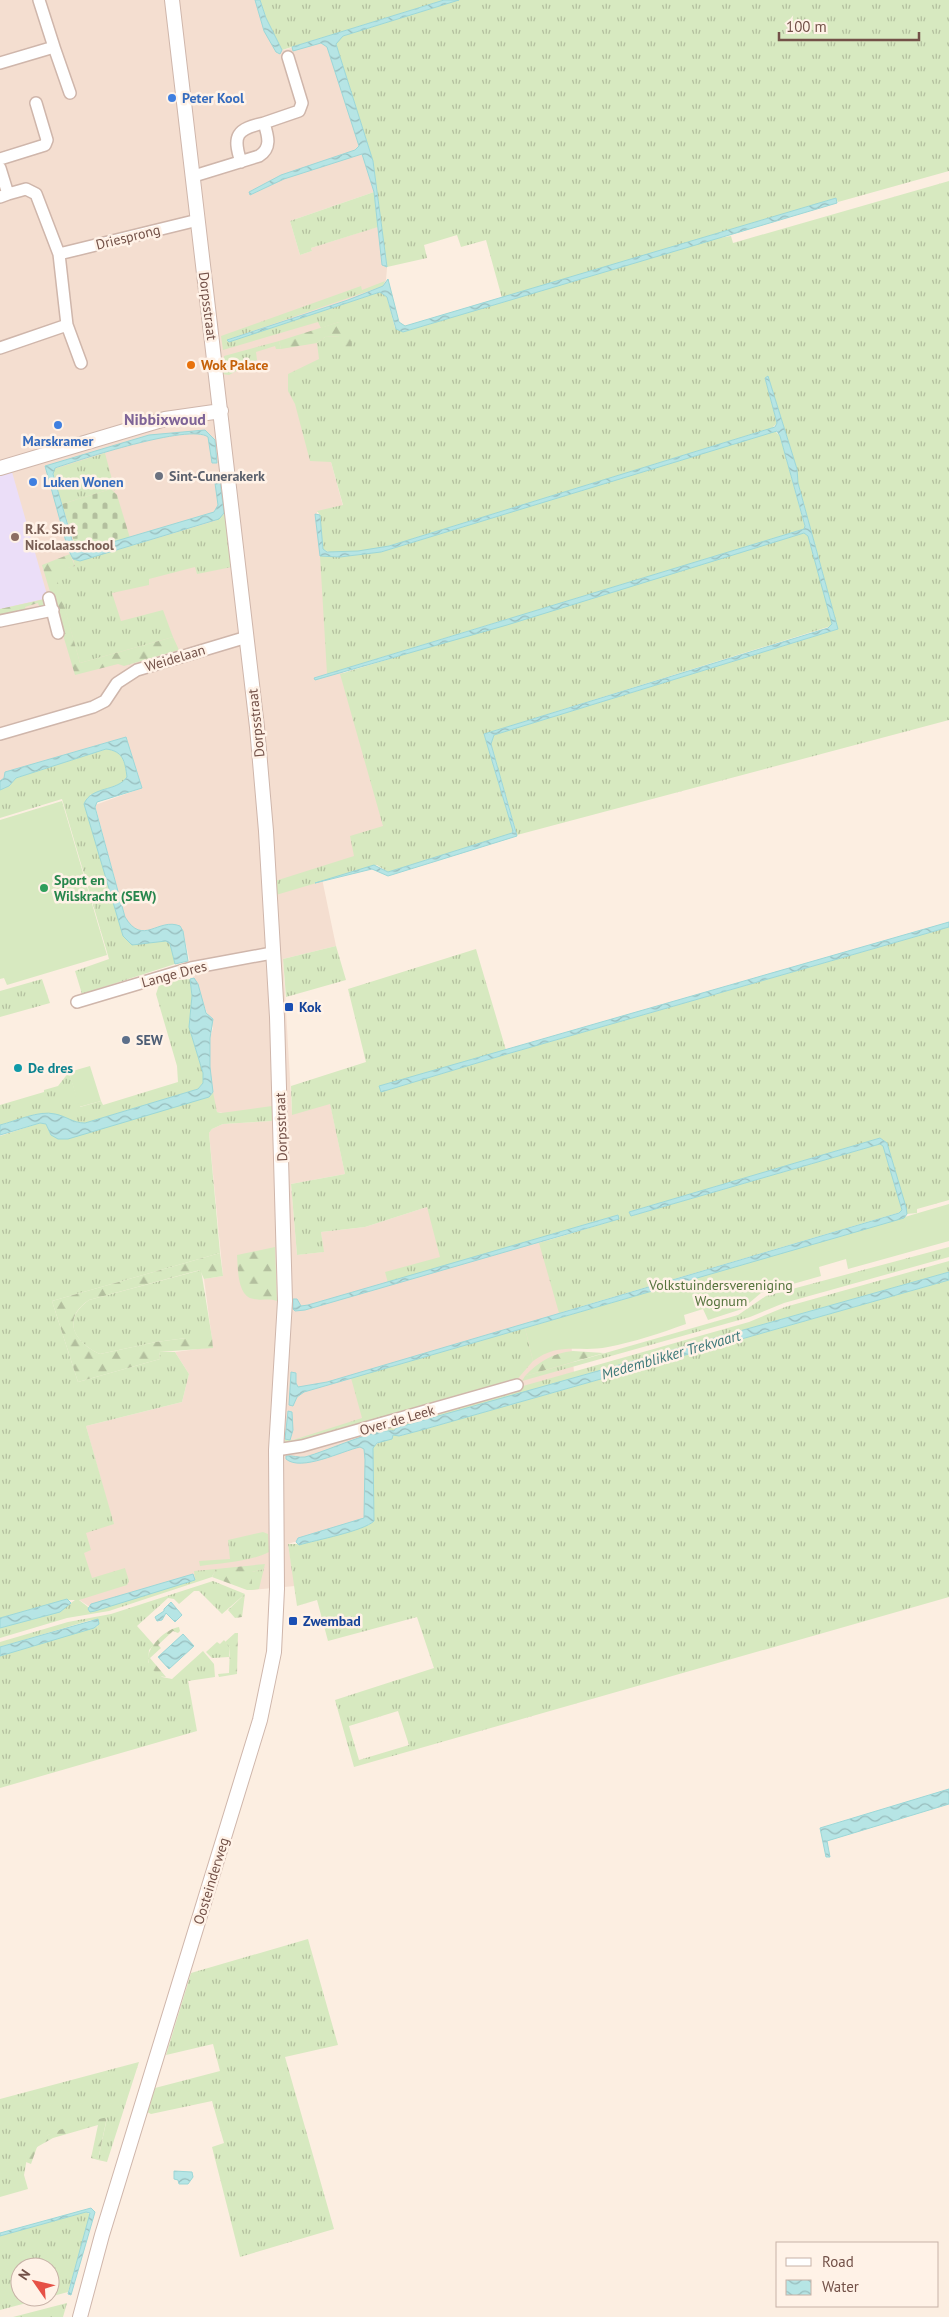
<svg xmlns="http://www.w3.org/2000/svg" width="949" height="2317" viewBox="0 0 949 2317" font-family="'PT Sans',sans-serif">
<defs>
<pattern id="grass-tufts" width="24" height="20" patternUnits="userSpaceOnUse" patternTransform="scale(1.25)"><rect width="24" height="20" fill="#d7e9c0"/><path d="M3 7l-1-3M5 7V3M7 7l1-3M15 17l-1-3M17 17v-4M19 17l1-3" fill="none" stroke="#b3bf9e"/></pattern>
<pattern id="forest-firs" width="22" height="20" patternUnits="userSpaceOnUse" patternTransform="scale(1.25)"><rect width="22" height="20" fill="#d7e9c0"/><path d="M5 1l3.5 6h-7zM16 11l3.5 6h-7z" fill="#b3bf9e"/></pattern>
<pattern id="cemetery-stones" width="16" height="16" patternUnits="userSpaceOnUse" patternTransform="scale(1.25)"><rect width="16" height="16" fill="#d7e9c0"/><path d="M2 7V4a2 2 0 0 1 4 0v3zM10 15v-3a2 2 0 0 1 4 0v3z" fill="#b3bf9e"/></pattern>
<pattern id="water-waves" width="16" height="10" patternUnits="userSpaceOnUse" patternTransform="scale(1.25)"><rect width="16" height="10" fill="#b6e5e5"/><path d="M0 5q4-4 8 0t8 0" fill="none" stroke="#98bcbc"/></pattern>
</defs>
<rect width="100%" height="100%" fill="#fceee1"/>
<path fill="#f4ded0" d="M0 0H257L280 51 331 37 374 192 290 221 300 255 312 251 311 248 380 226 387 268 386 280 331 462 343 506 317 512 339 658 389 830 362 857 320 869 336 946 283 959 292 1114 330 1103 345 1174 291 1184 297 1255 323 1252 321 1232 365 1227 430 1206 546 1230 568 1312 575 1382 368 1440 372 1517 288 1544 295 1586 250 1590 219 1573 90 1607 75 1597 60 1530 111 1516 86 1426 182 1402 189 1374 175 1352 213 1347 204 1279 223 1276 209 1133 212 1129 223 1124 272 1121 217 1112 211 1090 210 1067V1038L213 1028 194 980 183 931 177 925 172 924 145 931 136 930 131 926 125 917 95 805 142 788 126 737 5 772 4 778 0 781Z"/>
<path fill="#ebdef8" d="M12 472 48 598 0 609V476Z"/>
<path fill="url(#grass-tufts)" fill-rule="evenodd" d="M260 0H444L282 50 266 18Z
M459 0H949V171L838 202 836 198 502 298 486 240 461 247 457 235 424 245 427 258 387 267 373 161 336 44 339 38 343 36Z
M949 181V720L517 835 491 744 494 735 838 629 798 483 797 469 768 376 765 378 777 423 772 428 389 546C375 549 334 558 323 549L320 515 317 511 343 505 331 462 310 461 295 404 288 391V374L319 359 317 343 325 337 340 336 345 348 339 322 321 328 318 322 223 350 221 336 361 286 362 290 385 281 383 286 229 339 228 342 380 292 387 297 395 328 403 332 713 239 731 236 733 243Z
M374 192 378 227 311 248 312 251 300 255 290 221Z
M279 341 281 349H276L275 346 256 352 257 360 229 375 222 374 221 371 224 366V356Z
M775 431 780 436 805 527 804 529 327 674 320 556 340 557 381 552Z
M105 453 115 491 111 489 62 504 53 472 54 469Z
M224 514H226L228 527 226 528 229 535 232 567 197 574 195 567 149 579V585L112 593 121 621 163 610 173 637 80 663 54 571 75 566 73 559 80 561 215 521Z
M804 533 808 536 832 622 831 626 484 734 513 831 510 834 388 872 377 865 276 895 275 881 354 856 350 836 383 826 340 674Z
M106 749C123 751 125 761 127 777L122 783 90 795 123 936 166 941 170 943 175 964 82 994 75 971 109 959 62 799 0 818V790L9 786 16 778Z
M949 927V1200L917 1209V1213L907 1214 887 1143 880 1138 629 1212 631 1216 880 1144 883 1146 902 1210 901 1212 559 1313 539 1243 619 1219 618 1215 388 1283 385 1272 440 1257 427 1207 365 1227 321 1232 324 1252 297 1255 291 1184 345 1174 330 1104 292 1115 291 1086 366 1062 348 989 476 949 506 1050 379 1086 381 1092 507 1054Z
M336 946 346 980 286 997 283 959Z
M42 979 50 1003 0 1017V991Z
M190 979 192 996 189 1027 203 1073V1083L198 1089 85 1123C71 1123 61 1114 47 1113 32 1113 14 1122 0 1125V1105L44 1092V1090L58 1086 69 1072 80 1107 101 1101 103 1105 178 1082 177 1066 156 994 160 982Z
M213 1092 217 1112 221 1113 272 1106V1121L223 1124 212 1129 209 1133 220 1253 52 1301 78 1382 160 1359 159 1352H175L189 1374 182 1402 86 1426 114 1524 86 1533 91 1550 84 1553 92 1578 125 1568 129 1581 127 1585 79 1600 88 1607 195 1580 194 1571 216 1569 212 1577 109 1611 67 1618 0 1638V1628L59 1612 75 1600H64L0 1618V1136L40 1123 46 1124 51 1135 209 1097Z
M949 1247V1257L784 1303 750 1317 522 1381 525 1376 738 1315 766 1296Z
M949 1261V1272L417 1422 394 1431 390 1430 376 1434 378 1427 749 1322 785 1307Z
M201 1270 212 1338H186L156 1342 100 1354C74 1342 61 1320 89 1300Z
M949 1280V1597L354 1767 335 1700 434 1668 417 1617 328 1641 317 1600 297 1606 288 1544H298L369 1525 374 1521 373 1446 396 1434 400 1436 418 1431ZM398 1711 409 1745 359 1760 349 1726Z
M525 1328 533 1361 514 1383 285 1447V1439L293 1440 362 1418 351 1378Z
M263 1532 268 1534 269 1552C249 1562 223 1563 200 1566L199 1561 230 1559 228 1540Z
M265 1564 259 1589 252 1590V1572L263 1569Z
M213 1581 245 1594 222 1614 199 1591H194L179 1604 174 1599 168 1598 137 1626 154 1645 149 1650 148 1662 162 1677 172 1679 203 1651 214 1664 215 1677 188 1681 197 1731 0 1788V1656L98 1626 94 1620H91L0 1647V1642L68 1622 111 1614Z
M224 1640 230 1647 229 1657 212 1658 206 1652 217 1642 220 1644Z
M308 1939 338 2045 285 2057 334 2229 240 2257 212 2147 224 2143 212 2101 151 2114 147 2112 155 2088 220 2071 213 2044 166 2055 191 1973Z
M139 2062 107 2162 98 2160 107 2118 48 2135 27 2158 24 2175 28 2189 0 2197V2099Z
M86 2212 91 2215 68 2292 0 2310V2236ZM20 2267H50V2297H20Z
M67 2303 63 2317H13Z"/>
<path fill="url(#forest-firs)" d="M339 322 347 330 352 344 350 350 345 348 339 336 325 337 317 343 281 349 279 341Z
M70 554 75 566 55 572 80 663 173 637 179 650 124 666 118 664 75 675 42 565Z
M45 599 46 607 40 609 38 603 25 607 27 614 0 620V609Z
M275 1247 277 1301C268 1298 263 1301 254 1299 237 1297 238 1268 237 1255Z
M220 1253 223 1276 204 1279 200 1270 89 1300C61 1319 74 1342 100 1354L156 1342 186 1338H212L213 1348 159 1352 160 1359 78 1382 52 1301Z
M573 1351 604 1353 525 1376C538 1362 553 1353 573 1351Z
M265 1564 263 1569 252 1572V1590H247L212 1577 216 1569Z
M245 1594 242 1617 235 1618 228 1610Z
M179 1627 180 1631 178 1633 173 1631 158 1645 161 1648 150 1658 166 1677C160 1677 157 1674 153 1670 137 1655 164 1629 179 1627Z
M235 1633H238L237 1674 219 1677 218 1674 229 1673 230 1647 225 1642Z
M107 2117 98 2160 91 2158 98 2125 53 2138 37 2147 31 2164 26 2162C28 2131 83 2124 107 2117Z"/>
<path fill="url(#cemetery-stones)" d="M111 489 117 495 130 538 77 551 62 504Z"/>
<path fill="#d7e9c0" d="M62 801 107 955 7 985 4 978 0 979V820Z
M90 1066 101 1101 79 1107 69 1072Z
M949 1204V1241L848 1269 846 1259 819 1267 821 1276 761 1293 742 1309 708 1320 703 1309 684 1315 686 1324C661 1333 634 1342 608 1347 579 1353 560 1341 533 1361L525 1328Z"/>
<path fill="url(#water-waves)" stroke="#9cd7d7" d="M255 0H260L266 18 282 50 280 54 276 52 264 31Z
M444 0H459L343 36 336 44 373 161 387 267 382 265 374 192 362 154 284 179 250 195 249 192 281 175 355 150 359 146 327 47 321 43 293 51 292 47Z
M836 198 837 203 403 332 396 329 387 297 380 292 229 342 227 340 348 300 383 286 388 279 399 322 405 326Z
M768 376 797 469 798 483 838 629 494 735 491 744 517 836 388 876 372 869 315 883 374 865 388 872 512 833 513 831 484 734 828 628 832 624 808 536 804 533 507 625 315 680 314 678 804 529 805 526 780 436 777 431 381 552 340 557 320 556 315 514 320 515 323 549 327 552 358 551 389 546 775 427 777 423 765 378Z
M205 430 215 440 217 463H212L208 437C190 423 79 460 55 468L53 474 75 550 79 552 214 512 218 505 214 476V474H219L224 513 219 519 80 561 73 559 68 549 45 466 149 435Z
M126 737 142 788 97 802 95 807 125 917C143 947 158 917 180 926L183 931 188 961 175 964 170 944 166 941 132 945 123 936 84 804C91 786 117 792 127 777 125 761 123 751 106 749L16 778 9 786 0 790V781L4 778 5 772Z
M949 922V927L507 1054 381 1092 379 1086Z
M194 978 198 984 206 1013 213 1019 210 1038V1067L213 1092 209 1097 68 1139H58L51 1135 46 1124 40 1123 0 1135V1125C16 1121 39 1110 55 1114 66 1116 73 1123 85 1123L198 1089 203 1083V1073L189 1027 192 996 190 979Z
M880 1138 887 1143 906 1207 907 1214 904 1218 304 1392 297 1397 293 1406 289 1405 291 1372 296 1373V1383L298 1387 327 1382 899 1213 902 1210 883 1146 880 1144 631 1216 629 1212Z
M618 1215 619 1219 305 1310 295 1311 293 1309V1299H297L301 1306 308 1305Z
M949 1272V1280L418 1431 399 1436 393 1435 392 1439 377 1443 373 1448 374 1521C364 1531 316 1540 299 1545L296 1542 298 1538 364 1518 365 1460 364 1449 360 1447C342 1451 301 1472 286 1459V1456C292 1455 299 1458 305 1457 328 1451 375 1428 394 1431L396 1428 417 1422Z
M288 1411 292 1412 293 1430 290 1440 285 1439Z
M193 1574 195 1580 95 1611 90 1612 88 1609 91 1604Z
M67 1599 71 1603 60 1612 0 1628V1618Z
M171 1602 182 1615 175 1622 166 1613 162 1620 157 1621 155 1617 164 1611V1609Z
M98 1619 99 1624 94 1628 0 1656V1647Z
M183 1634 194 1646 169 1669 158 1657Z
M949 1789V1804L827 1841 830 1857H826L820 1828Z
M174 2171 192 2172 193 2177 188 2184H179L178 2180 174 2179Z
M91 2208 95 2212 71 2295 68 2294 90 2213 86 2212 0 2236V2233Z"/>
<g fill="none" stroke-linecap="round" stroke-linejoin="round">
<defs>
<path id="minor" d="M54 47 70 93
M0 63 54 47 39 0
M0 159 45 145 47 140 36 103
M241 162C232 135 237 129 264 123
M0 168 8 194 0 197
M194 176 259 156C272 148 268 136 264 123L299 111 302 103 288 57
M8 194 26 189 36 194 59 254 198 220
M59 254 67 325 81 363
M0 348 67 325
M49 598 58 633
M0 621 53 610
M0 734 93 707 105 701 117 683 137 670 247 637
M77 1002 191 968 272 953
M276 1450 302 1446 517 1385"/>
<path id="tertiary" d="M0 468 165 419 221 411
M80 2317 102 2235 260 1720 274 1652 277 1589 276 1450 285 1301 277 1017 266 831 257 727 172 0"/>
</defs>
<use href="#minor" stroke="#cfb6ab" stroke-width="14"/>
<use href="#tertiary" stroke="#cfb6ab" stroke-width="16"/>
<use href="#minor" stroke="#fff" stroke-width="11"/>
<use href="#tertiary" stroke="#fff" stroke-width="14"/>
</g>
<g fill="#3f7fe0" stroke="#fff2e7" stroke-width="2">
<circle cx="172" cy="98" r="5"/>
<circle cx="58" cy="425" r="5"/>
<circle cx="33" cy="482" r="5"/>
</g>
<circle fill="#e8710a" stroke="#fff2e7" stroke-width="2" cx="191" cy="365" r="5"/>
<circle fill="#6b7280" stroke="#fff2e7" stroke-width="2" cx="159" cy="476" r="5"/>
<circle fill="#8d6e63" stroke="#fff2e7" stroke-width="2" cx="15" cy="537" r="5"/>
<circle fill="#2e9e5b" stroke="#fff2e7" stroke-width="2" cx="44" cy="888" r="5"/>
<g fill="#1a4fb4" stroke="#fff2e7" stroke-width="2">
<rect x="284" y="1002" width="10" height="10" rx="2.5"/>
<rect x="288" y="1616" width="10" height="10" rx="2.5"/>
</g>
<circle fill="#5c6f8a" stroke="#fff2e7" stroke-width="2" cx="126" cy="1040" r="5"/>
<circle fill="#0f9aa8" stroke="#fff2e7" stroke-width="2" cx="18" cy="1068" r="5"/>
<g text-anchor="middle" stroke-width="5" stroke-linejoin="round" paint-order="stroke">
<g font-size="14" font-weight="bold" fill="#366cbe" stroke="#fff2e7" text-anchor="start">
<text x="182" y="103">Peter Kool</text>
<text x="58" y="446" text-anchor="middle">Marskramer</text>
<text x="43" y="487">Luken Wonen</text>
</g>
<g font-size="14" fill="#735148" stroke="#fff2e7">
<text transform="translate(128 237) rotate(-14)" y="5">Driesprong</text>
<text transform="translate(208 306) rotate(83)" y="5">Dorpsstraat</text>
<text transform="translate(175 658) rotate(-17)" y="5">Weidelaan</text>
<text transform="translate(256 723) rotate(-96)" y="5">Dorpsstraat</text>
<text transform="translate(174 974) rotate(-15)" y="5">Lange Dres</text>
<text transform="translate(281 1127) rotate(-92)" y="5">Dorpsstraat</text>
<text transform="translate(397 1420) rotate(-16)" y="5">Over de Leek</text>
<text transform="translate(211 1881) rotate(-73)" y="5">Oosteinderweg</text>
</g>
<g font-size="14" font-weight="bold" fill="#c56008" stroke="#fff2e7" text-anchor="start">
<text x="201" y="370">Wok Palace</text>
</g>
<g font-size="14" font-weight="bold" fill="#5b616d" stroke="#fff2e7" text-anchor="start">
<text x="169" y="481">Sint-Cunerakerk</text>
</g>
<g font-size="14" font-weight="bold" fill="#785e54" stroke="#fff2e7" text-anchor="start">
<text x="25" y="534">R.K. Sint<tspan x="25" dy="16">Nicolaasschool</tspan></text>
</g>
<g font-size="14" font-weight="bold" fill="#27864d" stroke="#fff2e7" text-anchor="start">
<text x="54" y="885">Sport en<tspan x="54" dy="16">Wilskracht (SEW)</tspan></text>
</g>
<g font-size="14" font-weight="bold" fill="#164399" stroke="#fff2e7" text-anchor="start">
<text x="299" y="1012">Kok</text>
<text x="303" y="1626">Zwembad</text>
</g>
<g font-size="14" font-weight="bold" fill="#4e5e75" stroke="#fff2e7" text-anchor="start">
<text x="136" y="1045">SEW</text>
</g>
<g font-size="14" font-weight="bold" fill="#0d838f" stroke="#fff2e7" text-anchor="start">
<text x="28" y="1073">De dres</text>
</g>
<g font-size="14" fill="#56743e" stroke="#fff2e7">
<text x="721" y="1290">Volkstuindersvereniging<tspan x="721" dy="16">Wognum</tspan></text>
</g>
<g font-size="15" font-style="italic" fill="#3c7879" stroke="#fff2e7">
<text transform="translate(671 1355) rotate(-16)" y="5">Medemblikker Trekvaart</text>
</g>
<g font-size="16" font-weight="bold" fill="#7e6497" stroke="#fff2e7">
<text x="165" y="425">Nibbixwoud</text>
</g>
</g>
<rect x="776" y="2242" width="162" height="65" fill="#fff2e7" stroke="#c7b2a7"/>
<rect x="786" y="2258" width="25" height="8" fill="#ffffff" stroke="#c7b2a7"/>
<text x="822" y="2267" font-size="15" fill="#735148">Road</text>
<rect x="786" y="2280" width="25" height="15" fill="url(#water-waves)" stroke="#c7b2a7"/>
<text x="822" y="2292" font-size="15" fill="#735148">Water</text>
<g transform="translate(35 2282) rotate(304)"><circle r="24" fill="#fff2e7" stroke="#c7b2a7"/>
<path d="M0-4L9 19L0 12L-9 19Z" fill="#e65146"/>
<text y="-8" font-size="14" font-weight="bold" text-anchor="middle" fill="#735148">N</text>
</g>
<path d="M779 32v8h140v-8" fill="none" stroke="#735148" stroke-width="2.5"/>
<text x="786" y="32" font-size="15" fill="#735148" stroke="#fff2e7" stroke-width="4" paint-order="stroke">100 m</text>
</svg>
